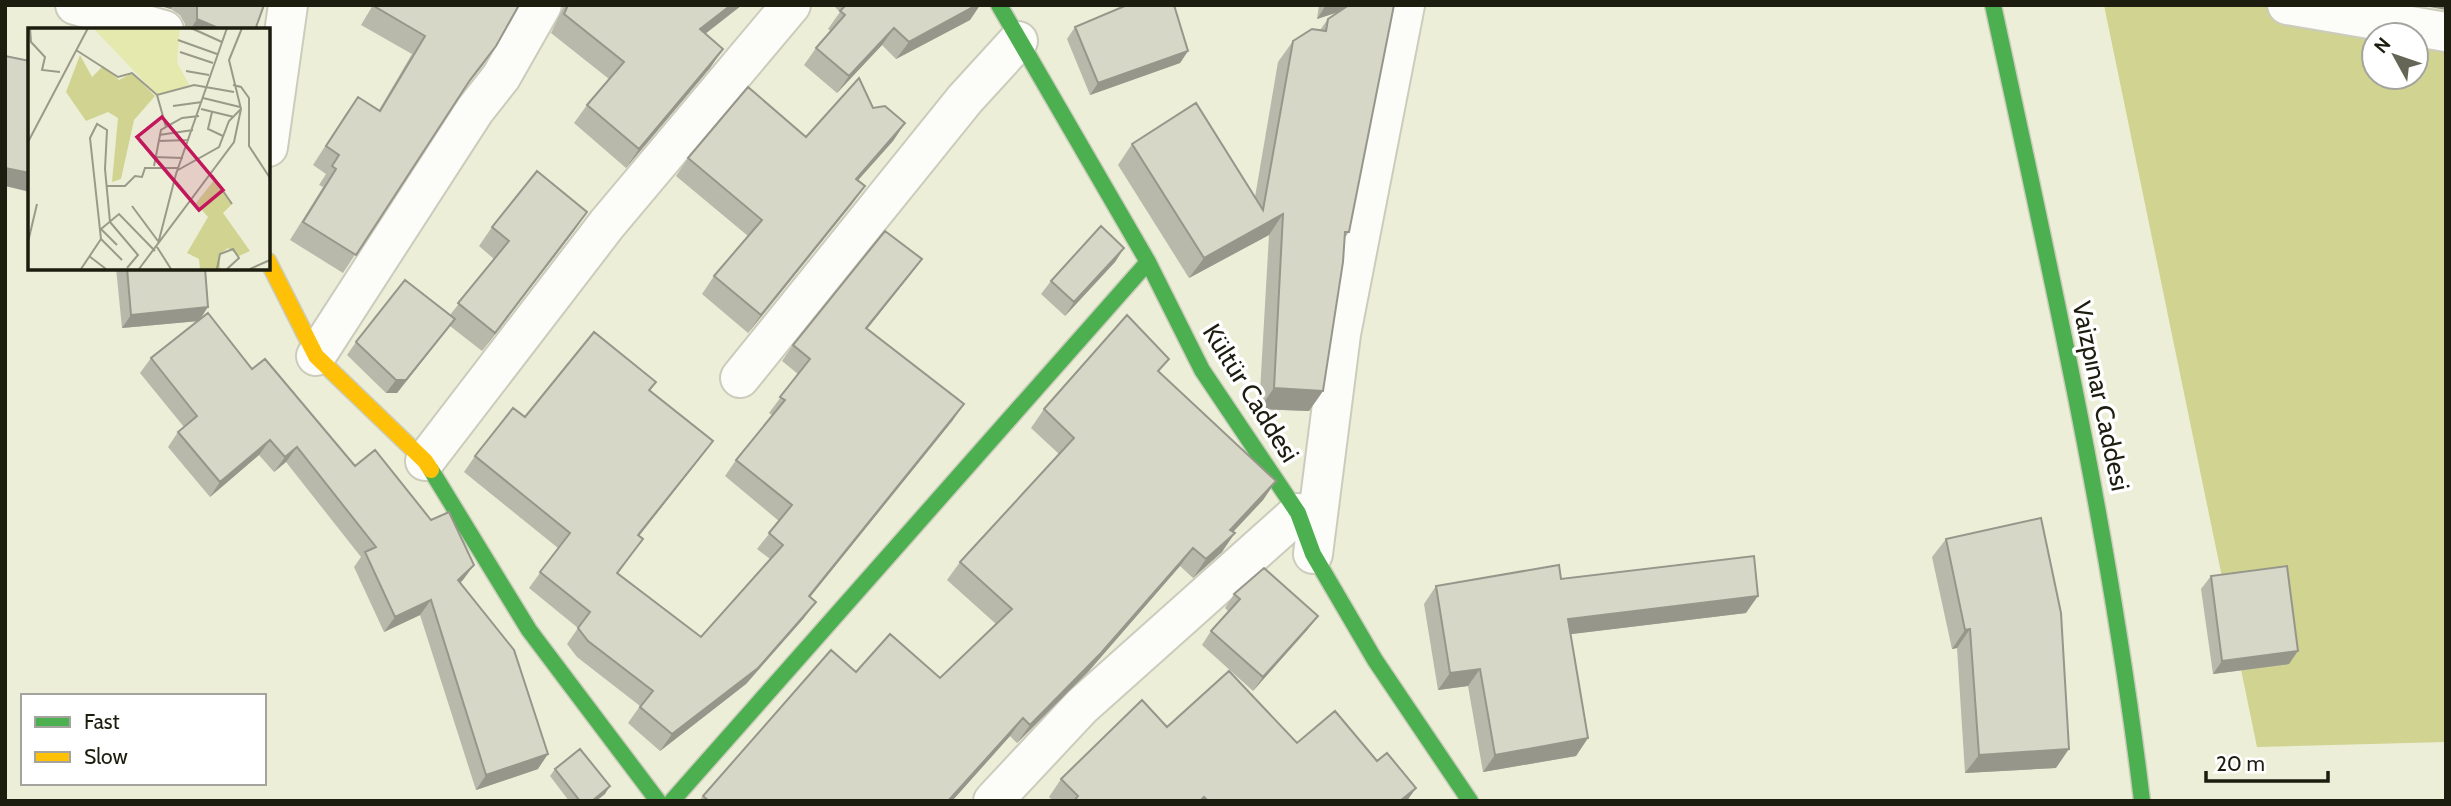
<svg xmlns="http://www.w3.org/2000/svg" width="2451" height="806" viewBox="0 0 2451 806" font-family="Cabin,sans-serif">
<rect width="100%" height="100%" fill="#eceed8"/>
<path fill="#d0d490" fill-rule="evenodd" d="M2104 5H2323L2446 17V742L2257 747ZM2374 35H2416V77H2374Z"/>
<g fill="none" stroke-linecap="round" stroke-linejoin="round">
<defs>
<path id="street" d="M75 5 164 30
M2287 5 2446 32
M268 147 288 5
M316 356 475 110 501 77 542 5
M740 378 965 99 1018 41
M425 461 607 224 791 5
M1313 554 1341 334 1405 5
M993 801 1082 706 1298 513"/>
<path id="fast" d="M999 5 1148 262 1202 370 1298 513 1313 554 1375 660 1470 801
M1993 5C2050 269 2110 532 2142 801
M431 470 529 630 658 801
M672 801 1148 262"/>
<path id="slow" d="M268 261 316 356 425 461 431 470"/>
</defs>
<use href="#street" stroke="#cbccbb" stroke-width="42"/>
<use href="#fast" stroke="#cbccbb" stroke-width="19"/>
<use href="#slow" stroke="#cbccbb" stroke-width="19"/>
<use href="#street" stroke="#fcfcf9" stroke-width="38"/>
<use href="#fast" stroke="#4caf50" stroke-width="16"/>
<use href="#slow" stroke="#ffc107" stroke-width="16"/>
</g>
<path fill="#b8b9aa" d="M157 5H264L255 30H185V24L180 15 171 9Z
M373 5H519L483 65 462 91 343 273 290 240 323 187 319 185 326 174 313 165 345 115 358 97 379 110 412 54 361 25Z
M742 5 705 34 723 49 710 68 626 168 574 123 587 105 609 79 551 33 564 6Z
M833 5H980L970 20 896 59 882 45 837 93 804 65 816 48 831 31 828 29 840 12Z
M1319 5H1394L1349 232 1344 239 1323 391 1309 411 1259 409 1269 235 1189 278 1118 165 1132 144 1255 197 1278 62 1293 41 1320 30 1328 19 1340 11 1317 19Z
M1075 27 1188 51 1180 63 1090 95 1067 39Z
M873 108 905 123 893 141 858 180 852 204 748 333 702 294 714 276 748 236 676 176 688 158 806 137Z
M492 227 574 231 482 351 450 326 397 393H386L347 355 356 342 450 315 494 259 479 246Z
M1124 248 1115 262 1065 316 1041 294 1051 281Z
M116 268H205L200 319 355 466 431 520 474 565 460 583 538 769 476 790 420 615 384 632 354 567 361 557 286 462 274 472 259 455 210 497 168 447 178 432 184 427 140 373 151 358 198 321 122 328Z
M910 275 867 329 953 420 810 597 804 618 746 684 660 751 628 723 640 706 577 657 567 644 578 628 529 588 558 548 464 472 475 456 525 417 656 382 650 391 713 441 701 457 639 536 643 539 618 574 701 637 770 559 757 549 779 521 725 476 736 460 772 415 769 413 798 374 782 361 793 345Z
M1159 373 1276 481 1263 500 1233 532 1222 552 1193 578 1180 566 1088 672 1017 743 1010 736 952 801H699L703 796 856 672 940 678 996 624 947 580 960 562 1059 454 1031 428 1044 409Z
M1946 539 2056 768 1965 773 1957 648 1952 649 1932 557Z
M2211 576 2289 664 2213 674 2201 589Z
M1561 579 1746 613 1570 634 1588 738 1576 756 1483 772 1468 686 1438 690 1424 604 1436 586Z
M1234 594 1308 629 1253 691 1202 645 1211 631 1229 612 1225 608Z
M1167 727 1297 743 1407 801H1053L1049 797 1061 779Z
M555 769 605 794 596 801H569L550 776Z"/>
<path fill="#96968b" d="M157 5H173L171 9Z
M731 5H742L687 48 700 29Z
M977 5H980L970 20 896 59 909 42Z
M1326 5H1353L1351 8 1317 19Z
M2419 5H2446V10Z
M197 19 223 30H190Z
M894 28 882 45 837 93 849 76Z
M496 46 483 65 457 98 470 80Z
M723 49 710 68 626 168 639 149Z
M1188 51 1180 63 1090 95 1098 83Z
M905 123 893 141 844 196 856 179Z
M5 168 30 173V192L5 186Z
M865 186 852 204 748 333 761 315Z
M587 212 574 231 482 351 495 333Z
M1283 214 1269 235 1189 278 1204 258Z
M1124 248 1115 262 1065 316 1074 302Z
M922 259 910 275 855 344 866 328Z
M208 307 199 321 122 328 131 315Z
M455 319 397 393H386L396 380Z
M1274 388 1323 391 1309 411 1259 409Z
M964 404 953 420 798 612 809 596Z
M270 440 259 455 210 497 220 482Z
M713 441 701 457 627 551 638 535Z
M297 447 286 462 274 472 285 457Z
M1276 481 1263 500 1218 548 1230 530Z
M1235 533 1222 552 1193 578 1206 559Z
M1193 548 1180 566 1088 672 1017 743 1030 725Z
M474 565 463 580 448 595 458 580Z
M1758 596 1746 613 1556 636 1568 619Z
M431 600 420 615 384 632 395 617Z
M816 602 804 618 746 684 660 751 672 734Z
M1318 616 1308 629 1253 691 1263 677Z
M1970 629 1957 648 1952 649 1965 630Z
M2298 651 2289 664 2213 674 2222 661Z
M1480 669 1468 686 1438 690 1450 673Z
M1023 718 1010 736 952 801H948Z
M1588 738 1576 756 1483 772 1495 755Z
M2069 749 2056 768 1965 773 1979 755Z
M548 754 538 769 476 790 486 775Z
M610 786 605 794 596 801H592Z
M1416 788 1407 801H1400Z"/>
<path fill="#d6d7c6" stroke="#96968b" stroke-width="2" d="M197 5H264L255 30H223L197 19Z
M375 5H519L496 46 470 80 356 255 303 222 336 169 332 166 339 155 326 146 358 97 380 111 425 36 374 6Z
M568 5H731L700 29 723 49 639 149 587 105 624 62 564 14Z
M846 5H977L909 42 894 28 849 76 816 48 845 15 840 11Z
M1127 5H1174L1188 51 1098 83 1075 27Z
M1349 5H1394L1349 232H1345L1343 262 1323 391 1274 388 1283 214 1204 258 1132 144 1196 103 1263 210 1293 41 1312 29 1326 31 1328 19Z
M5 56 30 61V173L5 168Z
M859 78 873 108 885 106 905 123 856 179 865 186 761 315 714 276 762 220 688 158 748 87 806 137Z
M537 171 587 212 495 333 458 303 509 241 492 227Z
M1101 226 1124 248 1074 302 1051 281Z
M885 231 922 259 866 328 964 404 809 596 816 602 758 668 672 734 640 707 653 691 588 641 578 628 590 612 540 572 570 533 475 456 513 408 525 417 594 332 656 382 649 390 713 441 638 535 643 539 617 573 701 637 783 545 769 533 792 505 736 460 785 400 780 397 810 359 793 345Z
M127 268H205L208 307 131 315Z
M405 280 455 319 406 380H396L356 342Z
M208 313 252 369 265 359 355 466 375 450 431 520 449 512 474 565 458 580 514 650 548 754 486 775 431 600 395 617 365 552 376 547 297 447 285 457 270 440 220 482 178 432 197 416 151 358Z
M1127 315 1169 359 1158 371 1276 481 1230 530 1235 533 1206 559 1193 548 1101 653 1030 725 1023 718 948 801H709L703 796 831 650 856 672 890 634 940 678 1012 609 960 562 1074 438 1044 409Z
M2041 518 2061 613 2069 749 1979 755 1970 629 1965 630 1946 539Z
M1754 556 1758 596 1568 619 1588 738 1495 755 1480 669 1450 673 1436 586 1559 565 1561 579Z
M2287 566 2298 651 2222 661 2211 576Z
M1264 568 1318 616 1263 677 1211 631 1240 599 1234 594Z
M1229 671 1297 743 1335 711 1377 761 1387 753 1416 788 1400 801H1208L1204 797 1200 801H1074L1078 796 1061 779 1142 700 1167 727Z
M580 749 610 786 592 801H580L555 769Z"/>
<g text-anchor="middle" stroke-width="7" stroke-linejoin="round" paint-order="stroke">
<g font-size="26" fill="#1c1c0f" stroke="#fff">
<text transform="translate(1251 393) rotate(58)" y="9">Kültür Caddesi</text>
<text transform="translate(2101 396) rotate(78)" y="9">Vaizpınar Caddesi</text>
</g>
</g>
<g transform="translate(28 28)">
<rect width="242" height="242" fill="#eceed8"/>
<path d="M152 0 149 34 161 57 129 67 66 1Z" fill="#e5e9ad"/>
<path d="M52 27 64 49 75 38 91 52 104 45 127 68 106 92 93 151 84 154 90 90 80 84 58 93 38 64ZM187 151 204 176 195 185 222 223 211 228 200 220 192 226V241H172L171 231 159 225 180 189 168 175Z" fill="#d0d490"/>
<path fill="none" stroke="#999a88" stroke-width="2" d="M2 0 3 14 17 29 14 42 32 44M163 0 194 14M150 12 189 26M48 22 90 49 104 45 129 67 166 57 206 64M152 24 185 35M158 43 181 47M205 57 213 59 221 70V118L242 150M129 67 138 99M175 70 212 79M145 78 174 74M173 81 206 89M184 84 180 101 195 108M131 107 165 102M130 113 161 112M0 114 60 0M126 129 155 130M126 138 133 102 154 90 171 88M150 142 191 119 201 93 213 81M184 147 204 176M78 158H97L107 148 114 149 117 140H151M104 178 130 213M0 214 9 176M130 216 148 146 199 0M89 217 73 201 91 186 127 223M129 219 143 241M61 228 78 241M94 232 73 211 62 110 69 96 79 102 77 141 82 194 110 227 99 240M53 241 73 211M111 241 206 114 213 81 201 32 214 0M189 241 192 226 205 221 211 230 199 241M222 241 242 232"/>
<path fill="#c2185b" fill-opacity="0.15" stroke="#c2185b" stroke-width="3.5" d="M134 89 195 162 171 182 109 109Z"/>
<rect width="242" height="242" fill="none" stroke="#1c1c0f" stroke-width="3.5"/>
</g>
<rect width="2451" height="806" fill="none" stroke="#1c1c0f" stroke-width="14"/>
<rect x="21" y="694" width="245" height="91" fill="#ffffff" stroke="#a4a49f" stroke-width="2"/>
<rect x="35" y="717" width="35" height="10" fill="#4caf50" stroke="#a4a49f" stroke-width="2"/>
<text x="84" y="729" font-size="21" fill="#1c1c0f">Fast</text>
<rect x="35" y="752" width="35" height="10" fill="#ffc107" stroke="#a4a49f" stroke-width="2"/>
<text x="84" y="764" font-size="21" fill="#1c1c0f">Slow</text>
<g transform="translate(2395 56) rotate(310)"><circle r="33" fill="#ffffff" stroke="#a4a49f" stroke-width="2"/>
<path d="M0-5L12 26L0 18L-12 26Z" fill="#656655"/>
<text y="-10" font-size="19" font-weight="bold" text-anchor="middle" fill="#1c1c0f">N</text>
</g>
<path d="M2206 771v10h122v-10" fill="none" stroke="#1c1c0f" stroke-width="3.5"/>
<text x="2216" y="771" font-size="21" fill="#1c1c0f" stroke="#ffffff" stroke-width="5" paint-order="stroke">20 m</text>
</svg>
